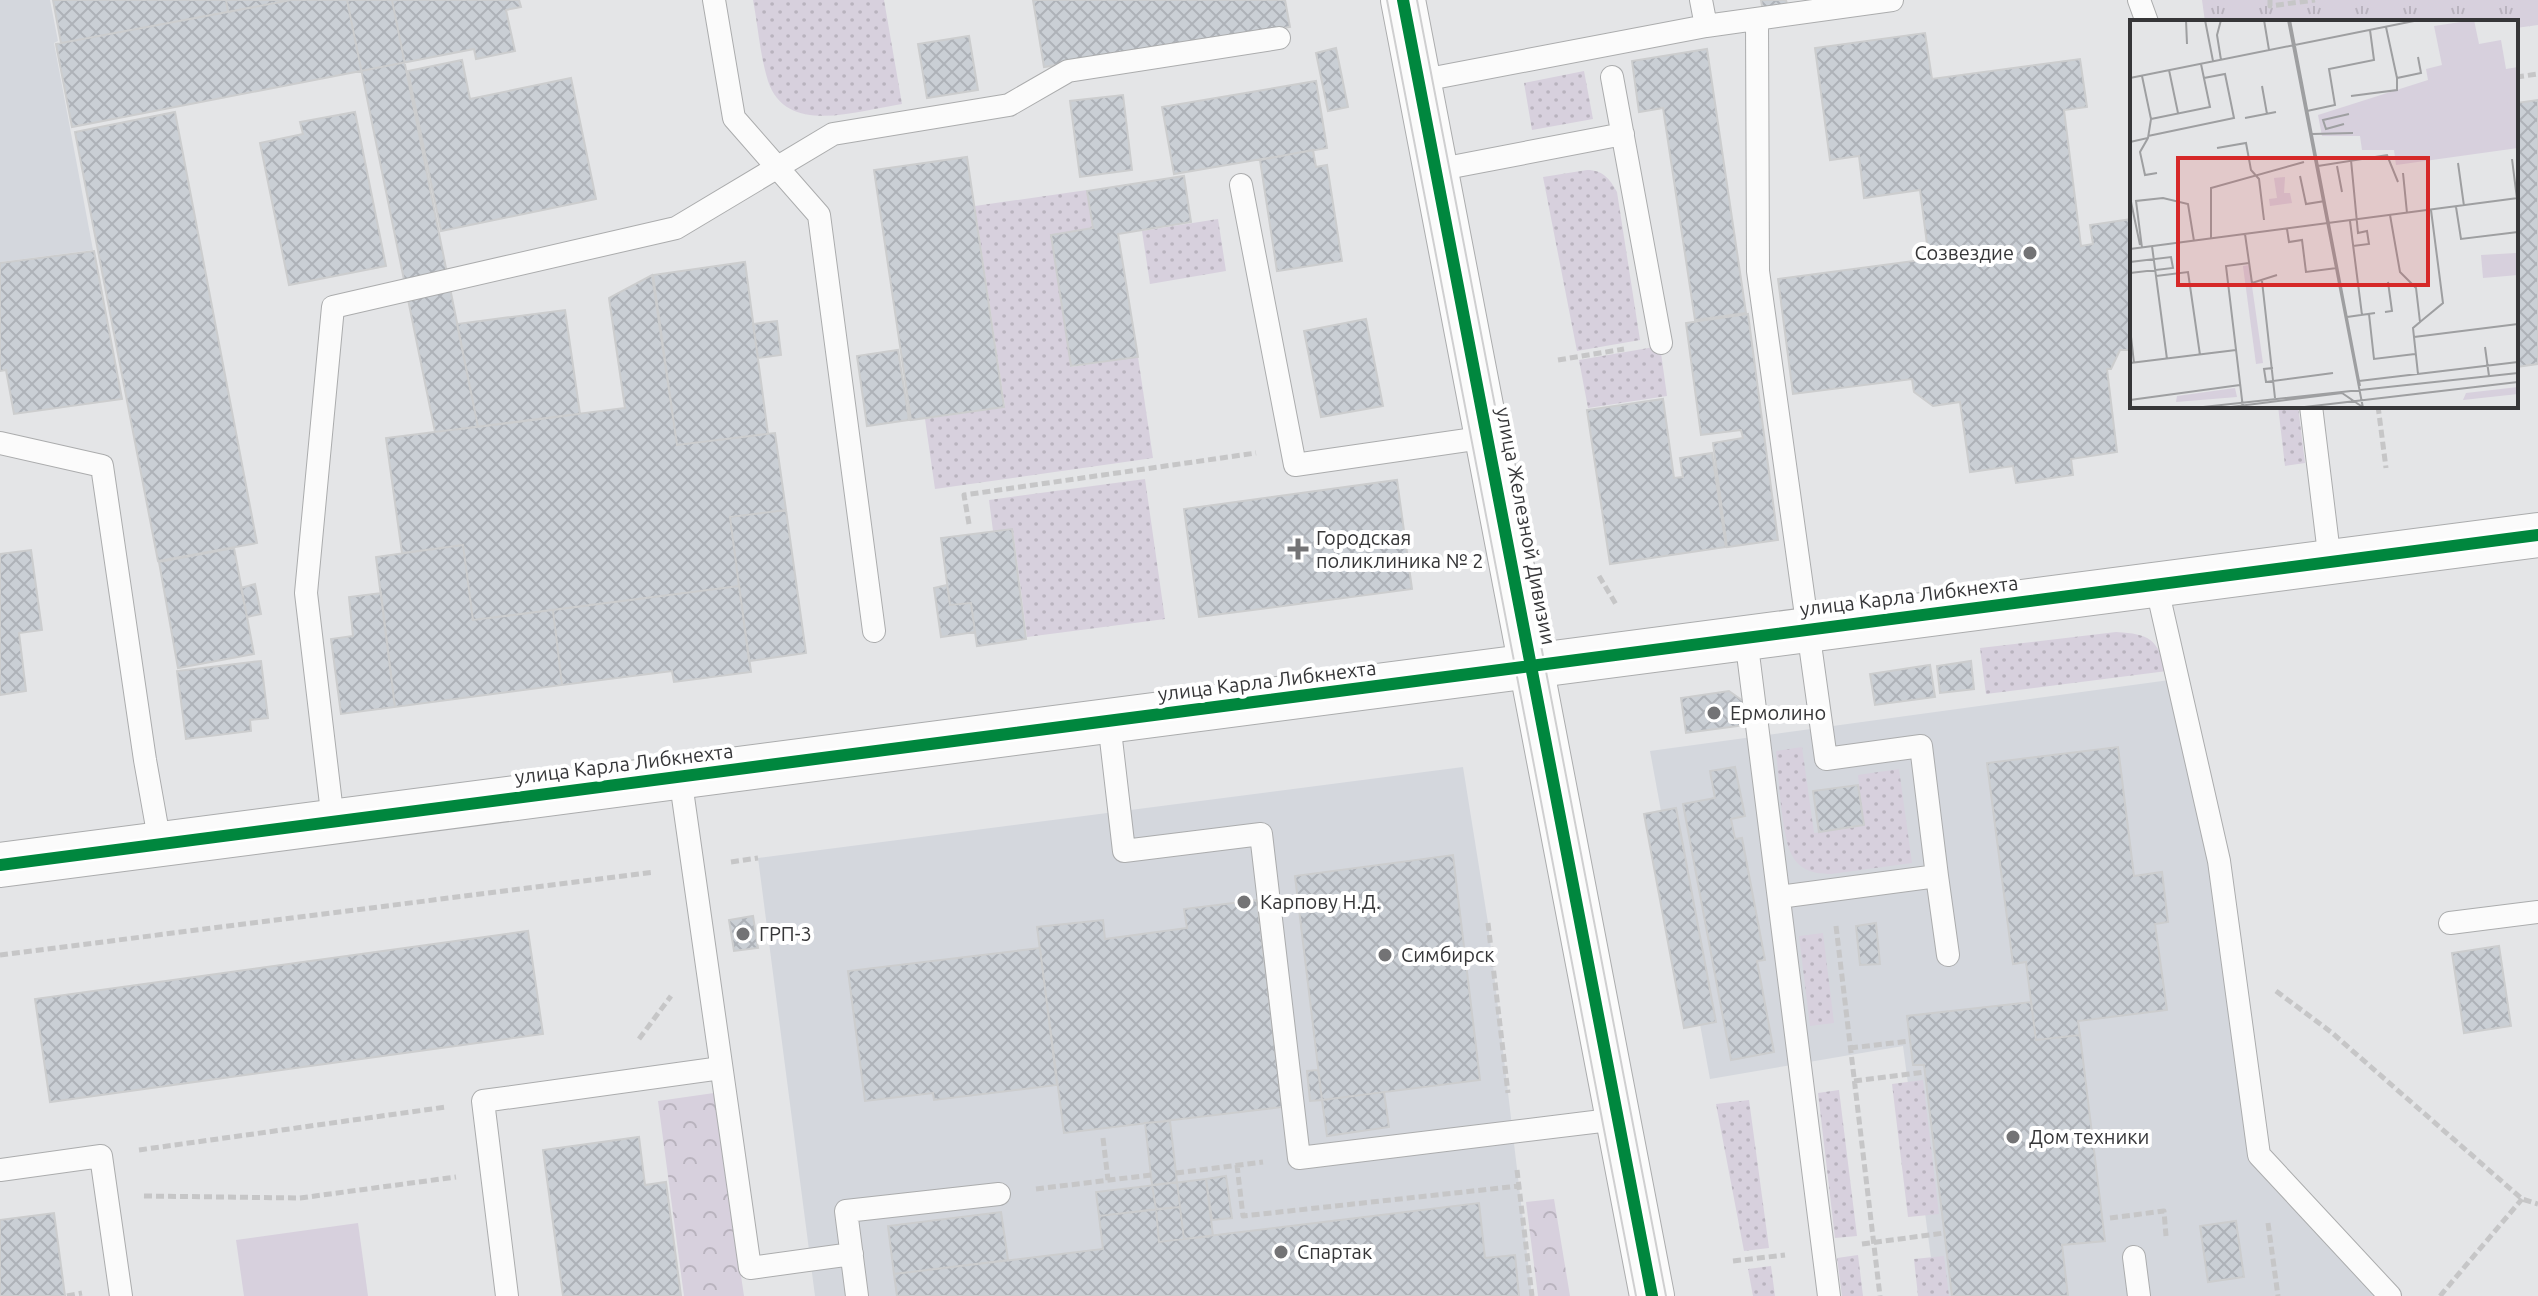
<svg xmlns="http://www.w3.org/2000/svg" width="2538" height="1296" viewBox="0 0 2538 1296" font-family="Ubuntu,sans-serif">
<defs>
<pattern id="grass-dots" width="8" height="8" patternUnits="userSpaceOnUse" patternTransform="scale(2)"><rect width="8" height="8" fill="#d7d0dd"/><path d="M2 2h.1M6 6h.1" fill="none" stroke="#b9b3be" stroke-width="1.8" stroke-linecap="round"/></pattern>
<pattern id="forest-crowns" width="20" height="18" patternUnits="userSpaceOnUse" patternTransform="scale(2)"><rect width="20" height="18" fill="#d7d0dd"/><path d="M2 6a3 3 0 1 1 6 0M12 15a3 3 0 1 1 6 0" fill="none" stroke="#b9b3be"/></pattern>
<pattern id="park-tufts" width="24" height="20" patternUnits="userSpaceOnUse" patternTransform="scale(2)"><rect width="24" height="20" fill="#d7d0dd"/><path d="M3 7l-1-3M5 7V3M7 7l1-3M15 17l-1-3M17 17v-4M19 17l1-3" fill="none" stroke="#b9b3be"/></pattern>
<pattern id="building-cross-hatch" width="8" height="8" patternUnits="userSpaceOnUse" patternTransform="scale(2)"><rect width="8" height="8" fill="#cacfd5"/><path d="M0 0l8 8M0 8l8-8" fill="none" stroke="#aeb2b8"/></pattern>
</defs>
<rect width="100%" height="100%" fill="#e4e5e7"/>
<path fill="#d4d7dd" d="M0 0H50L58 41 54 43 93 250 0 262Z
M2177 679 2259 1155 2390 1296H1936L1903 1046 1710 1079 1650 751Z
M1463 767 1488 923 1532 1296H815L758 858Z"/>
<path fill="url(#grass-dots)" d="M753 0H884L902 104C860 110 786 137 768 81 760 55 758 26 753 0Z
M1584 71 1593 119 1532 130 1524 83Z
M1587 170C1603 170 1610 179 1617 192L1640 340 1577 351 1543 177Z
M1087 190 1092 228 1051 235 1071 367 1138 357 1153 458 935 489 925 419 1005 407 975 206Z
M1218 219 1226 271 1150 284 1142 231Z
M1660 346 1667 396 1588 408 1579 360Z
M2278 406H2298L2305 463 2285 466Z
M1145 479 1165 619 1027 637 1013 529 993 531 989 500Z
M2116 632C2150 634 2157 639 2167 671L1986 694 1980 648Z
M1802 747 1814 833 1864 826 1858 775 1899 769 1912 863 1831 874C1816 874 1801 871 1793 857 1781 838 1779 775 1776 751Z
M1823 933 1834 1023 1810 1026 1799 936Z
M1923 1080 1939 1214 1908 1217 1892 1084Z
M1839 1090 1857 1236 1835 1238 1818 1093Z
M1749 1100 1769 1248 1744 1251 1716 1104Z
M1858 1255 1863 1296H1842L1837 1258Z
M1944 1256 1949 1296H1918L1914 1259Z
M1771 1266 1775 1296H1753L1748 1269Z"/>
<path fill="url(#forest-crowns)" d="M714 1093 744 1296H684L658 1101Z
M1554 1199 1570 1296H1538L1526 1202Z"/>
<path fill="url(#park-tufts)" d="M2202 0H2538V25L2516 28V22H2205Z"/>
<path fill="#d7d0dd" d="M358 1223 368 1296H244L236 1240Z"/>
<path fill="url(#building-cross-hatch)" stroke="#cccdce" stroke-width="2" d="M53 0H226L228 12 61 43Z
M226 0H291L228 12Z
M291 0H519L521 7 506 10 515 51 476 59 474 49 72 127 56 44Z
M347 0H392L478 427 435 432Z
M1033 0H1285L1290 27 1044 67Z
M1761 0H1786L1788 9 1763 12Z
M1925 33 1932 79 2080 59 2087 107 2064 110 2081 246 2093 244 2090 225 2132 219V350H2120L2111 369H2107L2117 452 2071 459 2073 475 2016 483 2013 466 1970 472 1960 402 1933 406 1914 392 1912 379 1793 394 1778 279 1929 259 1920 190 1864 198 1859 156 1830 160 1815 48Z
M969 36 978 90 927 98 918 44Z
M1336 48 1348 107 1328 111 1316 53Z
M1707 49 1746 313 1695 320 1663 108 1639 112 1632 61Z
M462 60 470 99 571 78 596 199 441 231 408 71Z
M1316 81 1327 148 1174 174 1162 107Z
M1123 95 1132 170 1080 177 1070 101Z
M2538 100V364L2516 367V103Z
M175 112 257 543 158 561 75 132Z
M355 112 386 266 289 285 260 143 303 134 300 122Z
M1313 150 1316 167 1327 165 1342 261 1277 271 1260 160Z
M967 157 1004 407 911 420 874 170Z
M1184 176 1191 222 1118 234 1138 357 1071 366 1051 235 1093 228 1087 191Z
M94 251 122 399 14 414 6 370 0 371V263Z
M745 262 768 434 677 445 653 275Z
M652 275 677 445 775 433 786 510 730 517 739 586 473 620 463 545 402 553 386 438 625 408 609 298Z
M565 310 580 414 478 427 457 324Z
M1748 314 1778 540 1727 547 1713 443 1743 438 1741 430 1701 435 1686 323Z
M1366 319 1383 406 1321 417 1304 331Z
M777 321 781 355 758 358 753 324Z
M898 350 909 420 867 426 857 356Z
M1663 399 1674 478 1683 477 1680 458 1712 453 1726 547 1610 564 1587 410Z
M1397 480 1412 589 1199 617 1184 509Z
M786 510 806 653 749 661 730 517Z
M1012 529 1026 639 977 646 971 603 950 605 941 538Z
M463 545 473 620 553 610 562 685 395 707 376 557Z
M234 548 254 654 178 668 159 562Z
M31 550 42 630 19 633 26 691 0 695V554Z
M255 584 261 614 247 617 241 588Z
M947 585 950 605 971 603 975 632 941 637 934 588Z
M739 586 751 672 674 682 672 671 562 685 553 610Z
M381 593 395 707 341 714 331 639 353 636 349 597Z
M261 661 268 718 250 720 251 731 186 739 177 671Z
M1971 661 1974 689 1940 693 1937 666Z
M1930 665 1935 697 1875 705 1870 674Z
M1729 691 1743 701 1746 725 1686 733 1681 698Z
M2118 747 2134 876 2162 872 2168 922 2155 924 2167 1010 2078 1021 2080 1035 2036 1040 2026 962 2013 964 1987 763Z
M1735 767 1745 816 1731 819 1735 839 1742 838 1765 960 1757 961 1774 1052 1731 1060 1683 804 1715 798 1710 771Z
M1858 785 1864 825 1819 832 1813 791Z
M1676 808 1716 1022 1684 1028 1644 814Z
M1453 855 1480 1080 1322 1100 1295 876Z
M1257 900 1282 1107 1064 1133 1037 927 1103 920 1105 939 1187 928 1184 909Z
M753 916 758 948 734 951 729 920Z
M1876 923 1880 964 1860 965 1856 926Z
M528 931 543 1034 50 1102 35 999Z
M2499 946 2511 1026 2464 1033 2452 953Z
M1040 948 1057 1085 934 1100 933 1093 865 1101 848 971Z
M2031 1002 2036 1040 2080 1035 2105 1241 2062 1245 2068 1296H1952L1924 1065H1913L1907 1016Z
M1318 1070 1322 1100 1310 1101 1307 1071Z
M1384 1092 1389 1127 1327 1136 1322 1100Z
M1170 1121 1177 1182 1152 1185 1145 1123Z
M639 1137 645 1185 666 1182 681 1296H563L543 1150Z
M1226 1176 1232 1218 1212 1220 1206 1179Z
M1206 1179 1213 1236 1184 1239 1180 1207 1099 1216 1096 1192Z
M1177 1182 1180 1207 1156 1209 1152 1185Z
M1479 1203 1485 1258 1515 1255 1519 1296H897L894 1274 1103 1249 1099 1216 1156 1209 1159 1242Z
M1180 1207 1184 1239 1159 1242 1156 1209Z
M1001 1212 1008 1260 894 1274 888 1226Z
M54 1213 65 1296H0V1220Z
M2236 1221 2244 1277 2208 1282 2200 1226Z"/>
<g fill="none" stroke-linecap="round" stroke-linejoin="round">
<defs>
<path id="service" d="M714 0 734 118 819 215 874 631
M1701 0 1706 26
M2139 0 2147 22
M1757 19 1758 271 1826 759 1921 746 1937 876 1779 897
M1612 77 1661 343
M1418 81 1706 26 1892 0
M1436 170 1623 134
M1241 185 1295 465 1488 437
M2311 406 2330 562
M0 443 102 466 145 760 160 844
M2156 584 2219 861 2259 1155 2390 1296
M1746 638 1829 1296
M1109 722 1124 851 1261 834 1299 1158 1618 1119
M680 776 750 1268 852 1254
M333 821 306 593 333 307 676 228 833 134 1009 105 1068 71 1279 38
M1937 876 1948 955
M2450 923 2538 912
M0 1170 101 1156 121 1296
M2134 1257 2139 1296
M507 1296 483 1101 721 1068
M857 1296 846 1211 999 1194"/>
<path id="minor" d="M0 865 2538 535"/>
<path id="tertiary" d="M1403 0 1652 1296"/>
</defs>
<use href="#service" stroke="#abacad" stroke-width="24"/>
<use href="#minor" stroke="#abacad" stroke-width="46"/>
<use href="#tertiary" stroke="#abacad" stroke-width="46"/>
<path stroke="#c6c6c7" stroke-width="5" stroke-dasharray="8 4" stroke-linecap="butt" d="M2270 0V6L2315 0
M2516 77 2538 74
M1558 360 1624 349
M2378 406 2386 468
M969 524 964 495 1256 453
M1599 576 1617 606
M731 862 758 858
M1488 923 1508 1093
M1836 926 1880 1296
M0 955 654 872
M2276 991 2331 1032 2522 1199 2538 1204
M639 1039 671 996
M1850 1048 1910 1041
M1854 1081 1925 1072
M1103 1138 1108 1180
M139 1150 446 1107
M1237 1165 1243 1216 1519 1186
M1517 1170 1532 1296
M1176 1173 1263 1162
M1036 1189 1151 1175
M144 1196 300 1198 456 1177
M2110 1218 2164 1211 2166 1236
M2268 1223 2278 1296
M1862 1244 1944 1233
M1733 1261 1785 1255
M67 1296 82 1293
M2440 1296 2522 1199"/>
<use href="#service" stroke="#fbfbfb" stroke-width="22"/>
<use href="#minor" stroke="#fbfbfb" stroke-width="44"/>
<use href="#tertiary" stroke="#fbfbfb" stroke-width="44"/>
<path stroke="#cfcfd0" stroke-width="2" d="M1387 0 1636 1296
M1417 0 1666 1296"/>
<defs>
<path id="cycleway" d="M1403 0 1652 1296
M0 865 2538 535"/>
</defs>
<use href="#cycleway" stroke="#fff" stroke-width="17"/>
<use href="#cycleway" stroke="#00873e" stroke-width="12"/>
</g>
<g fill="#737375" stroke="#fff" stroke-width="3">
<circle cx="2030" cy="253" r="8"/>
<path d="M1294 537h8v8h8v8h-8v8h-8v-8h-8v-8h8z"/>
<circle cx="1714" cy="713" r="8"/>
<circle cx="1244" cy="902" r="8"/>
<circle cx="743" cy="934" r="8"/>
<circle cx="1385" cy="955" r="8"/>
<circle cx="2013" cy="1137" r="8"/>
<circle cx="1281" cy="1252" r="8"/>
</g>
<g text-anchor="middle" stroke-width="8" stroke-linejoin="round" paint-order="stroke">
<g font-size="20" fill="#363638" stroke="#fff" text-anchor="start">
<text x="2014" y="260" text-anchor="end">Созвездие</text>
<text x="1316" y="545">Городская<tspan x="1316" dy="23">поликлиника № 2</tspan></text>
<text x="1730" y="720">Ермолино</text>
<text x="1260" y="909">Карпову Н.Д.</text>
<text x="759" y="941">ГРП-3</text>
<text x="1401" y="962">Симбирск</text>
<text x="2029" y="1144">Дом техники</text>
<text x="1297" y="1259">Спартак</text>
</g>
<g font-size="20" fill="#363638" stroke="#fff">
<text transform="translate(1526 526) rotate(79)" y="7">улица Железной Дивизии</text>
<text transform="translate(1909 596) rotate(-7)" y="7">улица Карла Либкнехта</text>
<text transform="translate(1267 681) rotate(-7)" y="7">улица Карла Либкнехта</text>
<text transform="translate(624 764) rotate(-7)" y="7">улица Карла Либкнехта</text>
</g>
</g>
<g transform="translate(2130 20)">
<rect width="388" height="388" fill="#e4e5e7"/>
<path d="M155 157 154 173H160L162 183 140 186 139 179 147 178 144 158ZM388 367V374L333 380 336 373ZM105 368 107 377 46 382 47 376Z" fill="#d7d0dd"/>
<path d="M119 245 133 343 126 344 113 246Z" fill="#d7d0dd"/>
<path d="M344 0 349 24 371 20 376 49 388 47V128L266 145 264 130H232L230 116H192L188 95 298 60 296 49 312 45 304 6Z" fill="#d7d0dd"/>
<path d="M388 71V118H385L376 77ZM386 233 388 255 353 258 351 235Z" fill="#d7d0dd"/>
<path fill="none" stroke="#9e9fa1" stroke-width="2" d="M56 0 57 24M75 0 83 41M134 0 139 30M158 0 233 388M160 0 230 366M256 7 267 58 291 53 288 37M91 40 87 15 91 0M39 50 48 93M0 58 289 0M132 66 137 94M221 76 267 70V58M177 91 205 85 199 49 244 40 240 10M115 98 146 92M21 99 80 87 71 44M214 104 196 109 193 100 219 94M182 114 223 113M18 116 104 98 95 54 74 58M18 118 10 132 15 155 27 153M0 122 18 118 21 99 12 56M87 128 116 123 121 150 129 159 134 200M382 139 387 179M221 140 228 213 237 211 239 224 223 226M328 143 334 186M188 146 257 135 268 162M207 146 212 172M273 153 277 193M170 156 176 184 195 181M0 177 10 225M326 187 331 219 388 212M260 195 270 252 286 268 290 302 283 308 288 354M220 201 232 295M157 209 159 222 172 220 176 252 207 248M115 214 122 263 147 255M81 219V168L174 142M22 226 37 339M12 228 6 181 33 178 58 184 64 221M0 229 388 178M0 242 41 237 43 248 0 253M26 256 58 252 70 335M132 261 145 378M255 292 262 291 258 262M239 294 244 339 285 334M217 297 245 293M290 302 313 283 301 190M0 308 4 343M284 317 388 304M355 327 359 356M0 343 106 330M143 348 134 349 136 362 203 353M229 361 388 342M0 380 110 365M64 388 388 353M93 388 212 373 234 388M113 388 96 246 119 243M166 388 388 362"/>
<path fill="#d62828" fill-opacity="0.15" stroke="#d62828" stroke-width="4" d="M48 138H298V265H48Z"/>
<rect width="388" height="388" fill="none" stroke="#363638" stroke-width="4"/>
</g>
</svg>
